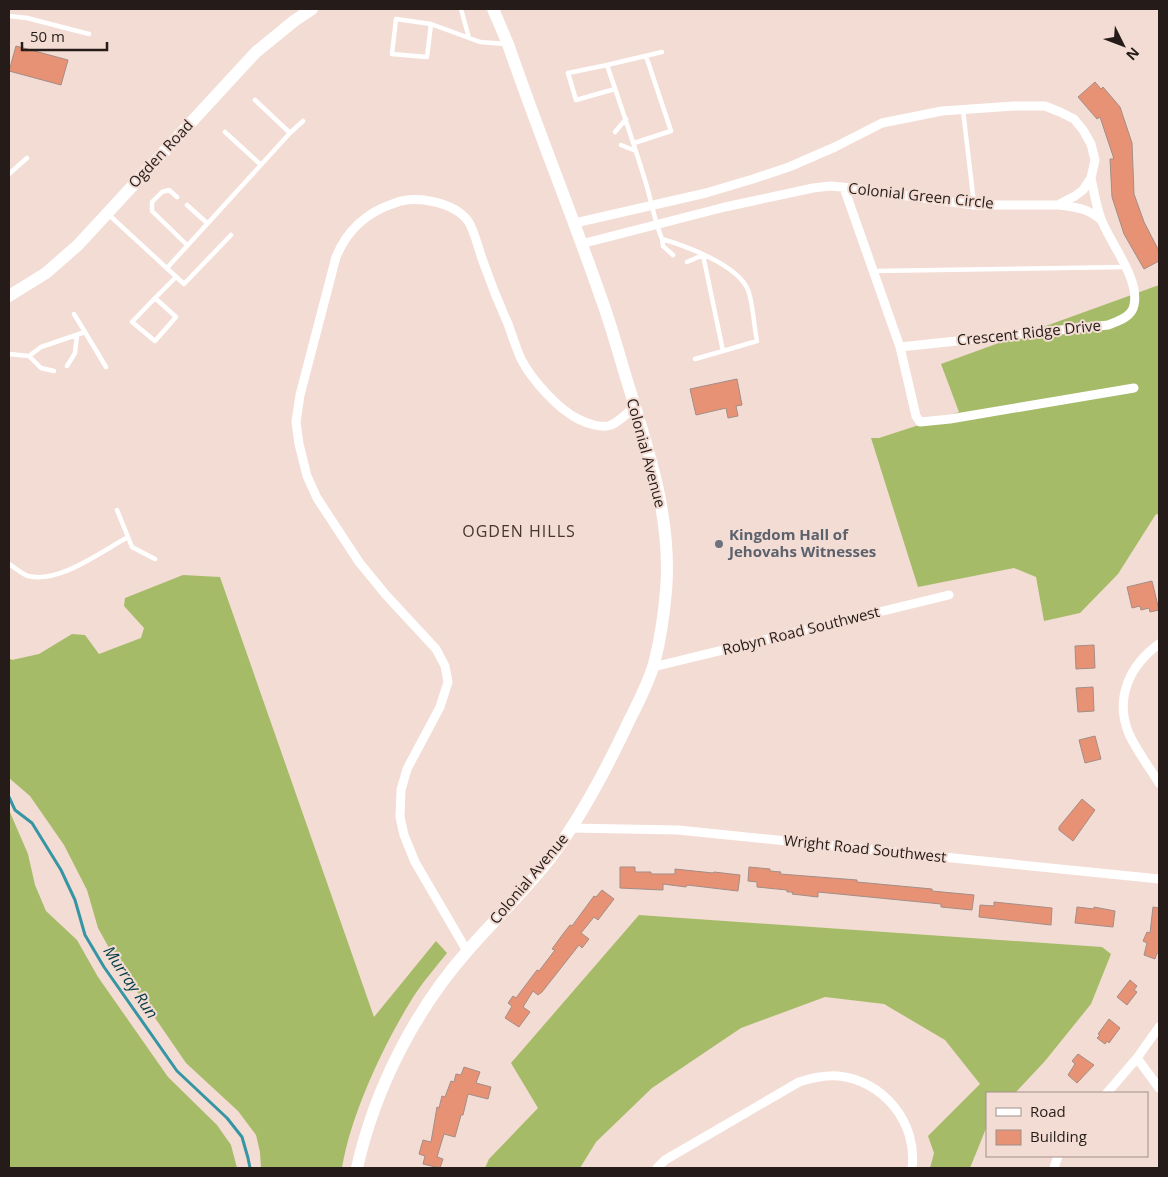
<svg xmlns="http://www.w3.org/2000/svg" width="1168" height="1177" viewBox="0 0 1168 1177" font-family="'Open Sans',sans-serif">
<rect width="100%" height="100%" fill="#f3dcd3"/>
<path fill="#a6bb68" d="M1159 285V515L1156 514 1118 574 1080 613 1044 621 1036 577 1014 568 918 587 871 438H879L959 412 941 364Z
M183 575 220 577 374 1017 436 941 447 953C435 968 422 983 412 999 383 1046 351 1114 342 1168H261L260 1152 256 1135 238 1111 186 1063 118 964 98 928 87 890 64 845 30 796 9 778V658L12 660 39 654 72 634 85 635 99 654 141 638 144 628 124 606 125 598Z
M9 810 28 854 35 885 46 911 77 940 98 977 168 1077 217 1125 231 1145 237 1168H9Z
M639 915 1102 947 1111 954 1091 1004 1045 1061 1015 1093H987V1126L970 1168H930L934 1153 928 1136 980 1084 945 1040 884 1004 825 997 741 1028 652 1088 596 1142 580 1168H485L489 1159 538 1108 511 1063Z"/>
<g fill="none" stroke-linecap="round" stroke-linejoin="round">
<path stroke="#3595a3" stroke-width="3" d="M9 797 15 810 32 823 61 870 75 900 85 935 104 967 177 1071 227 1118 242 1137 248 1158 250 1168"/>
</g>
<path fill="#e89275" stroke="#a38d86" d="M16 46 68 60 61 85 9 71Z
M1095 82 1101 89 1103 87 1120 107 1132 143 1134 194 1144 222 1159 251V261L1144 269 1124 234 1112 197 1110 159H1114L1100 117 1097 119 1078 97Z
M737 379 742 405 736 406 738 416 728 418 726 408 696 415 690 389Z
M1152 581 1159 610 1150 612 1149 608 1141 610 1140 606 1132 608 1127 587Z
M1094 645 1095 668 1076 669 1075 646Z
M1093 687 1094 711 1078 712 1076 688Z
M1095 736 1101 759 1085 763 1079 740Z
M1082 799 1095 810 1073 841 1059 830V827Z
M620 867H635V871L636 872H651V874H675V869L713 873 714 872 740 875 738 891 687 885 686 887 663 884V890L620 888Z
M749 867 770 869V871L781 872 780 874 857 880V882L932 889V891L974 895 972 910 941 907V904L818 892V897L792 894 793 892H787V890L757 887V882L748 881Z
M602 890 614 899 598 920 594 917 581 933 589 939 582 948 579 945 542 992 538 995 533 991 523 1007 530 1012 519 1027 505 1018 512 1006 508 1003 513 996 516 998 537 970 539 971 555 950 552 949 563 934 570 925 572 926 594 896 596 897Z
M994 902 1052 908 1051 925 979 917 980 905 994 906Z
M1077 907 1094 909V907L1115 911 1113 927 1075 923Z
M1153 907 1159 908V954L1157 953 1155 959 1144 955 1147 943 1143 941 1147 932 1150 933Z
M1130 980 1137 986 1134 990 1137 992 1127 1005 1117 997Z
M1109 1019 1120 1028 1109 1043 1107 1041 1105 1044 1097 1038 1100 1035 1098 1034Z
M1078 1054 1094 1065 1077 1083 1068 1075 1075 1064 1072 1061Z
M464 1067 480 1072 476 1083 491 1087 488 1099 468 1094 463 1115H461L455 1137 444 1134 437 1157 443 1159 440 1168 423 1164 425 1156 419 1154 423 1140 431 1142 437 1107 439 1108 442 1096 445 1097 451 1081 454 1082 456 1074 461 1075Z"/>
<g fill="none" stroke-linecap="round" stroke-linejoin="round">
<path stroke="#fff" stroke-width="4.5" d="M461 9 469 38
M9 16 27 18 89 34
M431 24 427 57 392 54 396 19 431 24 480 42 506 44
M607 65 662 52
M615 89 576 100 568 73 607 65C620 103 633 141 645 180 651 199 654 220 662 239 686 246 738 265 748 290 753 303 754 327 757 341L723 351 703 255 687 262
M963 110 974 204
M225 132 260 164
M615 132 626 119
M290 133 303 121
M634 143 671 131 646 56
M621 145 636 151
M9 174 27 158
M177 197 169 190 162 192 152 202V211L187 245
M187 205 207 223
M108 214 184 284 231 235
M662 239 663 246 673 255
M167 268 290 133 255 100
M874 271 1126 267
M155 298 132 322 155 341 176 317 155 298 176 277
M85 332 106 367
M9 354 29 356 41 347 85 332 74 314
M29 356 41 368 54 371
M695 359 723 351
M67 366 75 353 77 335
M128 537 132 547 155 559
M9 564C14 567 22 574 28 576 59 584 102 551 128 537L117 510"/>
<path stroke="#fff" stroke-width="9" d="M844 188 900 347 916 416 920 422 950 419 1134 388
M1058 205C1075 207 1088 208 1101 220
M575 223 706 193 753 179 789 167 835 147 882 123 942 111 1014 106H1045L1060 112 1074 119 1083 130 1091 144 1095 160 1091 178 1083 190 1075 196 1058 205H974L878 192 862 189 830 186 813 188 725 207 581 244
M900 347 1108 325C1118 321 1132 317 1134 305 1140 279 1110 243 1101 219 1096 206 1094 192 1091 178
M1159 644C1130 665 1114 698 1129 734 1137 751 1149 767 1159 783
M653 667 949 595
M571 828 678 830 1159 879
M467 951 415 862 404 835 400 817 401 790 407 769 440 707 448 682 445 666 436 649 386 595 359 562 317 498 307 476 299 444 296 422 300 395 336 257C347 230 367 212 395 203 416 195 454 202 468 221 475 231 479 252 484 264 491 284 499 304 508 324 512 335 516 348 521 359 532 380 557 408 578 419 586 423 602 429 611 425 619 422 628 412 635 407
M1137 1058 1159 1088
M1107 1093 1137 1058 1159 1027
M657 1168 665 1160 799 1082C812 1078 824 1075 838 1076 883 1080 918 1123 912 1168
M1054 1168 1058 1156"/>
<path stroke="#fff" stroke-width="12" d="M9 296 46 273 78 245 256 52 294 21 312 9
M357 1168C375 1088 415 1010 469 949 496 918 527 889 552 856 583 814 607 768 629 721 638 703 648 684 654 664 660 641 664 615 666 591 672 519 649 452 628 384 619 355 611 324 600 295 571 211 537 129 508 44L493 9"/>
</g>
<circle fill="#6b7280" stroke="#f3dcd3" stroke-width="2" cx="719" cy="544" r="5"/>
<g text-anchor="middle" stroke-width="4" stroke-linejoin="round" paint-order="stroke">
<g font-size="15" fill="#251c19" stroke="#f3dcd3">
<text transform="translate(161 154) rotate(-47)" y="5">Ogden Road</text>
<text transform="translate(921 196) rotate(6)" y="5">Colonial Green Circle</text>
<text transform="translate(1029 333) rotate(-6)" y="5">Crescent Ridge Drive</text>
<text transform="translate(646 453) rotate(75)" y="5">Colonial Avenue</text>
<text transform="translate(801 631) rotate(-14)" y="5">Robyn Road Southwest</text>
<text transform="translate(865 849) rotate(6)" y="5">Wright Road Southwest</text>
<text transform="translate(529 879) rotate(-50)" y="5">Colonial Avenue</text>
</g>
<g font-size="15" font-weight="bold" fill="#5b616d" stroke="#f3dcd3" text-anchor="start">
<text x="729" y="540">Kingdom Hall of<tspan x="729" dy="17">Jehovahs Witnesses</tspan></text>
</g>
<g font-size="16" letter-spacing="1" fill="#47352e" stroke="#f3dcd3">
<text x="519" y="537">OGDEN HILLS</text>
</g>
<g font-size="16" font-style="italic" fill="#013e45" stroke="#f3dcd3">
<text transform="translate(131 982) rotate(56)" y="6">Murray Run</text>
</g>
</g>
<rect width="1168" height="1177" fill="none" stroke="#251c19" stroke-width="20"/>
<rect x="986" y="1092" width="162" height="65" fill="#f3dcd3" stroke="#a18f89"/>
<rect x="996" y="1108" width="25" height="8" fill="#ffffff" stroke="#a18f89"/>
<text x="1030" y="1117" font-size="15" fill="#251c19">Road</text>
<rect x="996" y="1130" width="25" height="15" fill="#e89275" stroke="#a18f89"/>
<text x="1030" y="1142" font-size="15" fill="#251c19">Building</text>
<g transform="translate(1123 45) rotate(132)" stroke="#f3dcd3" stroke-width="4" paint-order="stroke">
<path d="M0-4L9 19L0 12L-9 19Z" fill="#251c19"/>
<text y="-8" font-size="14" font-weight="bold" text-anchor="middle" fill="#251c19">N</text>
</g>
<path d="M22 42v8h85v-8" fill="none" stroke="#251c19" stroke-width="2.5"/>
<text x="30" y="42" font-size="15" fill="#251c19" stroke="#f3dcd3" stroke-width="4" paint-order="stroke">50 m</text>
</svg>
